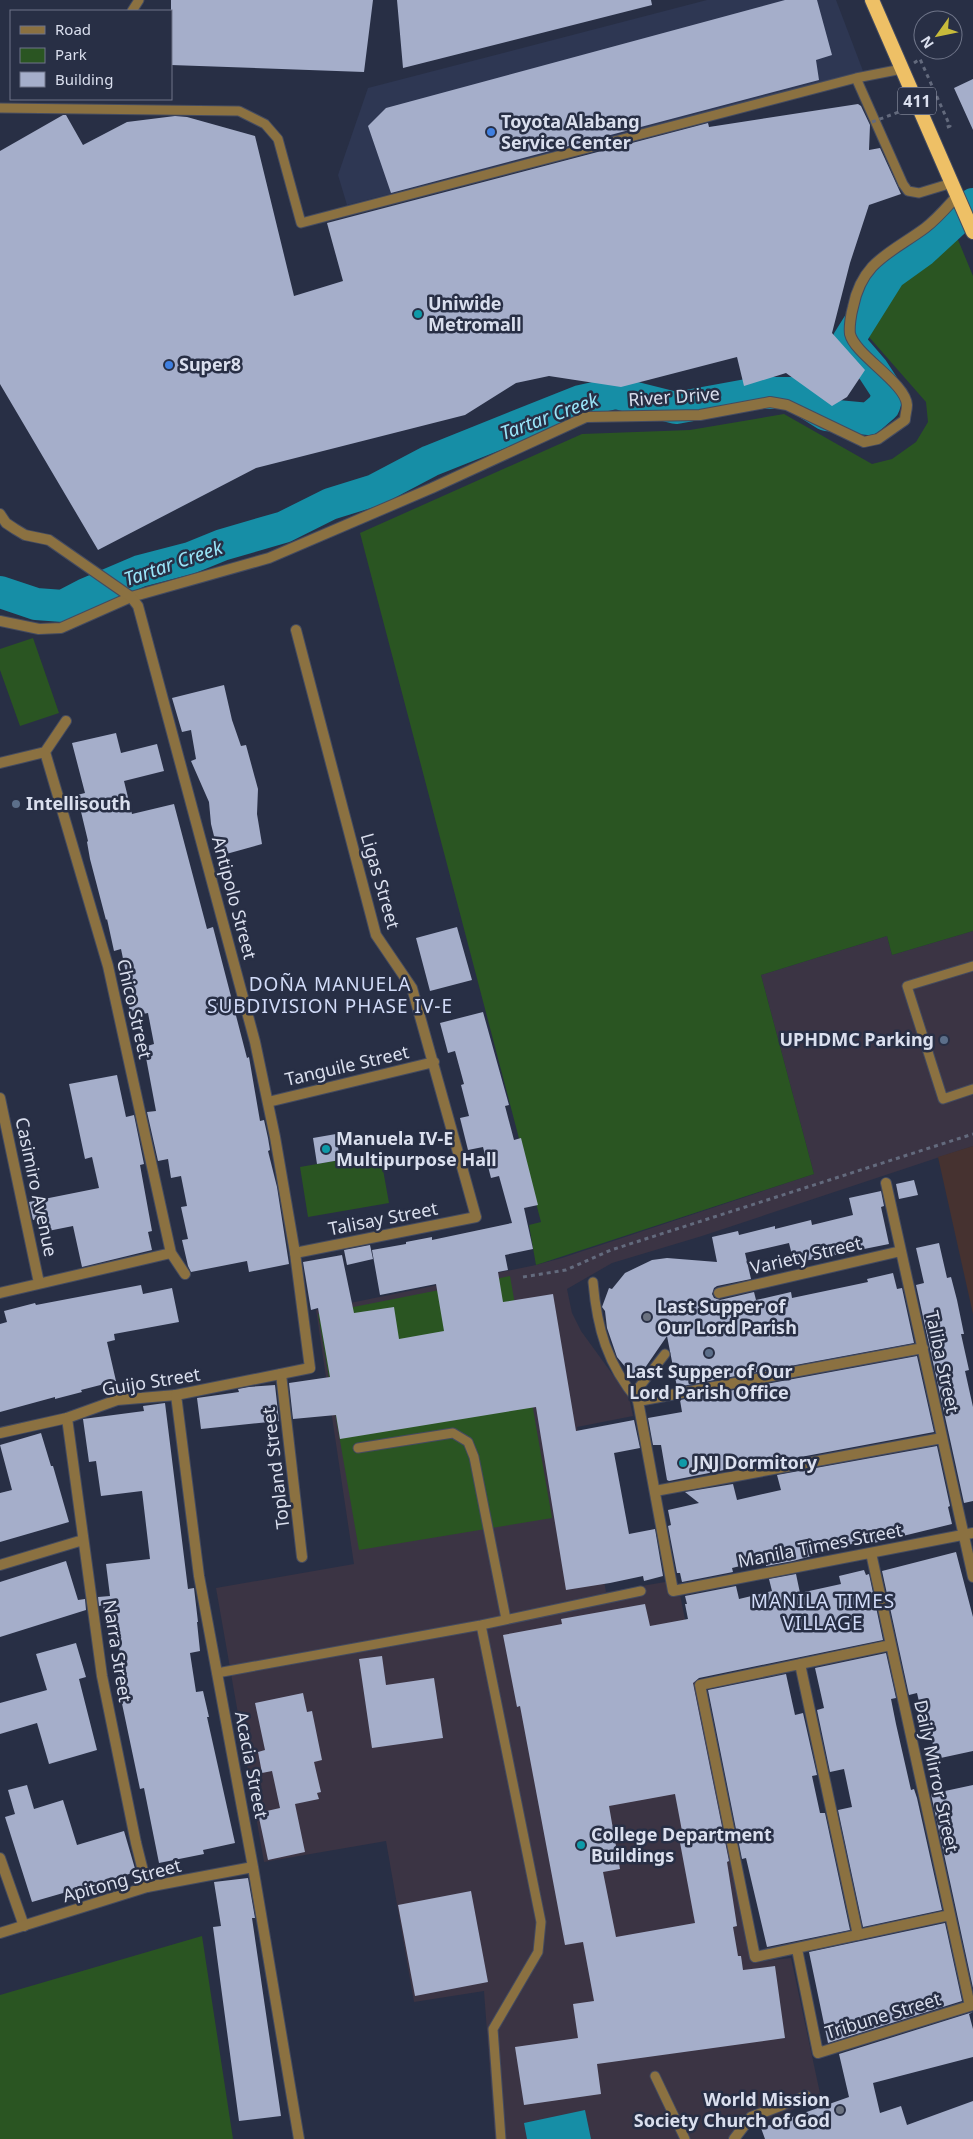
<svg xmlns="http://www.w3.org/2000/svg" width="973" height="2139" viewBox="0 0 973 2139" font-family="'Noto Sans',sans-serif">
<rect width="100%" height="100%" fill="#282f45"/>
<path fill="#2e3753" d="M707 0H836L863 71 347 205 338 175 368 88Z"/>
<path fill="#3b3444" d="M973 931V1146L702 1236 612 1263 567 1289 572 1313 581 1331 629 1397 633 1416 577 1427 606 1592 677 1580 755 1962 791 1958 821 2098 743 2130 738 2139H495L484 1991 414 2002 386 1841 264 1862 216 1588 354 1564 316 1310 536 1265 562 1258 814 1174 761 975 887 936 892 955Z"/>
<path fill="#463230" d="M973 1146V1314L938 1157Z"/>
<path fill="#2a5522" d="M956 235 973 276V931L892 955 887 936 761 975 814 1174 536 1265 529 1225 541 1222 360 533 582 434 690 430 784 414 872 464 892 459 916 442 928 422 926 402 869 337 878 293 889 282Z
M33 638 59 713 20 726 0 670V649Z
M380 1153 389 1203 308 1217 300 1167Z
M510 1276 552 1518 359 1550 318 1314Z
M202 1936 233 2139H0V1995Z"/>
<path fill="#168ea6" d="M585 2110 591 2139H527L524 2123Z"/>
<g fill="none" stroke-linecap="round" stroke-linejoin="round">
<path stroke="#168ea6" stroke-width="32" d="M0 592 36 604 63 606 86 594 140 571 190 558 222 545 284 527 330 504 375 490 430 461 580 401 616 393 676 408 758 393H791L826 415 869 419 884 406 888 393 873 370 848 341 890 274 922 251 973 204"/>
</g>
<path fill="#a5aeca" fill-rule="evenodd" d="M171 0H373L364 72 171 65Z
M397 0H651L652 5 403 68Z
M785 0H817L832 55 816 60 819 80 391 193 368 126 386 108Z
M973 79V130L954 88Z
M858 104 861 106 870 125 869 150 880 148 901 194 869 205 850 263 832 333 865 370 847 397 832 406 786 373 744 386 737 357 621 387 549 376 516 383 465 415 256 468 98 550 0 384V151L63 115H66L83 145 127 122 175 116 187 117 255 136 294 296 343 281 327 223 708 123 709 127Z
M224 685 232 720 241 746 246 745 258 789 257 814 262 844 219 856 211 824 209 802 191 761 196 759 191 730 182 732 172 698Z
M116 733 121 753 157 744 164 771 124 781 132 814 174 804 207 929 213 927 247 1058 249 1057 260 1121 264 1120 268 1138 270 1150 268 1151 277 1187 289 1264 249 1272 247 1261 191 1272 188 1266 182 1240 188 1239 181 1207 187 1206 181 1176 171 1178 168 1159 158 1161 147 1112 156 1111 144 1047 154 1044 148 1013 131 1016 127 998 131 997 121 949 114 951 107 919 106 920 90 859 87 842 88 841 77 795 85 793 72 743Z
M457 927 472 980 430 991 416 938Z
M483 1012 509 1105 505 1106 514 1140 521 1138 538 1205 524 1208 533 1249 505 1255 508 1270 498 1272 503 1302 553 1294 576 1431 634 1420 640 1448 614 1453 629 1534 655 1529 663 1576 644 1581 643 1576 610 1583 566 1590 536 1407 340 1439 336 1415 293 1419 289 1383 330 1377 318 1308 311 1310 303 1262 342 1255 354 1313 394 1307 399 1339 444 1331 436 1284 380 1295 372 1250 406 1244V1242L432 1237V1240L512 1223 499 1176 491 1178 483 1147 468 1150 460 1118 469 1116 461 1085 464 1084 455 1051 448 1053 440 1023Z
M117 1075 126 1117 134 1115 144 1164 140 1165 152 1231 148 1232 152 1250 82 1267 73 1226 43 1232 40 1218 33 1220 29 1202 99 1188 92 1157 85 1159 69 1084Z
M336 1134 340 1160 317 1164 313 1138Z
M914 1180 918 1195 899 1199 896 1184Z
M881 1191 884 1206 881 1207 889 1244 794 1263 789 1243 745 1253 751 1279 717 1286 714 1288 712 1294 714 1298 720 1300 754 1292 756 1300 791 1292 792 1298 868 1282 867 1279 893 1273 897 1289 902 1288 914 1343 677 1387 667 1336 638 1378 627 1369 617 1357 607 1328 605 1311 602 1307 609 1288 612 1289 625 1273 652 1260 667 1258 717 1262 712 1237 738 1231 739 1235 775 1226V1229L811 1220 812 1225 853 1215 849 1198Z
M939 1243 947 1278 951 1277 957 1300 964 1334H961L969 1370 965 1371 973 1407V1501L964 1503 916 1285 924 1283 916 1248Z
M370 1245 373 1259 347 1265 344 1250Z
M141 1285 143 1294 172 1288 179 1322 114 1334 115 1340 107 1342 116 1381 81 1390 82 1392 55 1399V1397L0 1412V1324L7 1322 4 1311 35 1303 36 1305Z
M917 1356 934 1432 774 1462V1460L669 1481 667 1480 661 1445H653L648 1418 682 1412 680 1400Z
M275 1385 279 1421 201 1429 197 1398 239 1392 238 1389 249 1387Z
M165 1403 188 1589 194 1588 198 1622H197L200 1651 190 1653 196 1692 203 1691 209 1717H207L235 1843 203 1850 204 1854 159 1863 144 1788 140 1789 121 1699H123L116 1665 122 1664 115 1625 106 1626 103 1605 99 1606 98 1597 110 1596 106 1564 150 1559 142 1491 101 1496 96 1461 89 1462 83 1419 144 1411 143 1406Z
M41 1433 51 1466H53L69 1522 0 1542V1493L12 1490 0 1445Z
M937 1446 950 1506 948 1507 952 1524 870 1544 869 1540 826 1550V1552L793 1561 766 1566V1564L762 1565 761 1561 732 1568 733 1572 682 1582 680 1573H677L668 1526 671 1525 668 1510 699 1503 685 1492 733 1484 737 1500 781 1490 777 1475Z
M956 1552 973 1617V1751L936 1759 928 1722 924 1723 917 1693 909 1695 882 1571Z
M66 1561 78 1600 85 1599 86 1610 0 1637V1582Z
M864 1570 866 1575 869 1574 883 1640 699 1678 693 1683 729 1861 727 1862 737 1926 733 1927 738 1956H741L743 1970 775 1966 785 2038 597 2064 601 2094 524 2105 515 2047 578 2038 573 2004 594 2001 583 1942 565 1945 520 1706 517 1707 503 1635 562 1624 561 1619 645 1604 650 1626 688 1619 685 1604H687L685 1596 736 1586 739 1599 772 1591 769 1579 796 1574 800 1593 841 1584 839 1576ZM675 1794 682 1831 678 1832 695 1923 616 1937 603 1872 620 1869 609 1806Z
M76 1643 86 1677 79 1679 97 1750 49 1764 37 1723 0 1734V1703L47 1690 36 1654Z
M886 1653 896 1698 891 1699 896 1724 911 1790 914 1789 917 1798 942 1910 863 1927 838 1810 852 1807 844 1769 830 1772 817 1710 824 1708 815 1668Z
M382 1656 386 1685 434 1678 443 1738 372 1748 359 1659Z
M786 1674 795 1715 803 1713 817 1775 812 1776 820 1813H825L850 1930 767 1947 746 1858 742 1859 708 1690Z
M303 1693 307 1712 312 1711 322 1760 314 1762 321 1792 317 1793 319 1799 295 1804 305 1852 268 1860 258 1813 280 1808 272 1771 262 1773 258 1752 265 1750 255 1703Z
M27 1785 34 1809 63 1800 77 1845 124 1831 136 1872 32 1902 5 1817 15 1814 8 1790Z
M973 1785V1988L931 1794Z
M248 1878 255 1918H252L281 2116 239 2121 213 1927 221 1926 214 1882Z
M471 1891 488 1982 415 1996 398 1905Z
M945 1923 962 2001 828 2043 809 1952Z
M973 2012 969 2014 973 2029V2057L873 2083 880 2113 901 2106 907 2125 973 2101V2139H765L761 2128 849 2097 839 2054Z"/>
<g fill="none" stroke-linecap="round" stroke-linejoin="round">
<defs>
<path id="service" d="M132 11 139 0
M856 78 903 184 908 191 919 193 952 183
M0 108 239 111 265 124 278 139 301 223 856 78 902 69
M973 966 907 986 943 1099 973 1089
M593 1282C597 1328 607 1364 638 1401
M633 1395 665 1354
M358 1448 453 1433 468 1442 474 1457 506 1619
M481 1625 541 1922 538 1952 493 2029 501 2139
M217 1673 481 1625 641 1591
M655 2076 685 2139"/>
<path id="minor" d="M0 621 39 629 61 628 131 597 269 558 432 488 586 417 700 415 770 402 787 405 864 442 878 439 905 420C905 415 907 410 907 405 906 383 855 355 850 334 849 327 851 314 853 307 862 261 891 253 925 228 937 219 947 207 957 196
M45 752 108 966 171 1253 185 1274
M0 763 45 752 66 721
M0 1098 39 1283
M268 1102 434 1062
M886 1183 973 1577
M295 1253 476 1217 412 988 376 935 296 630
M0 1293 171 1253
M719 1293 901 1251
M923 1348 638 1401 673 1591 973 1533
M281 1374 302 1557
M67 1418 102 1676 136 1843 147 1887
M0 1433 67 1418 117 1400 176 1395
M655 1491 942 1438
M871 1553 970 2006
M0 1565 83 1540
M891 1645 700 1685 755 1957 950 1915
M800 1664 858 1935
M0 1858 24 1926
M797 1949 818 2053 973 2005
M734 2139 751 2117 806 2096"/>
<path id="tertiary" d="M0 514 6 523 15 529 25 535 49 540 131 597 138 606 255 1042 275 1137 295 1253 310 1368 176 1395 199 1576 253 1867 299 2139
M0 1933 147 1887 253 1867"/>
<path id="trunk" d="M872 0 973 232"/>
</defs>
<use href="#service" stroke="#444b60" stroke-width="11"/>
<use href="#minor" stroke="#444b60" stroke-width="12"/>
<use href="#tertiary" stroke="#444b60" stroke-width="12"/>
<use href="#trunk" stroke="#444b60" stroke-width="16"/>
<path stroke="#636a7d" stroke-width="3" stroke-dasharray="4 4" stroke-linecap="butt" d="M914 63 920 59 950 126 945 128
M523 1277 566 1270 611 1250 973 1134"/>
<use href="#service" stroke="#8b7141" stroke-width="9"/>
<use href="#minor" stroke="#8b7141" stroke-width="10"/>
<use href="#tertiary" stroke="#8b7141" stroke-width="10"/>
<use href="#trunk" stroke="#eec066" stroke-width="14"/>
<path stroke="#636a7d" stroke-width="3" stroke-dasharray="4 4" stroke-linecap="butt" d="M872 122 931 100"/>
</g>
<g fill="#3f7fe0" stroke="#282f45" stroke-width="2">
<circle cx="491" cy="132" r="5"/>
<circle cx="169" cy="365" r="5"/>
</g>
<g fill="#0f9aa8" stroke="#282f45" stroke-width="2">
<circle cx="418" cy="314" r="5"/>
<circle cx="326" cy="1149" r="5"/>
<circle cx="683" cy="1463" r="5"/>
<circle cx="581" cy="1845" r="5"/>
</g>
<g fill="#5c6f8a" stroke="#282f45" stroke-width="2">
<circle cx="16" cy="804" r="5"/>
<circle cx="944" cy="1040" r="5"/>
<circle cx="709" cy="1353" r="5"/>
</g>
<g fill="#6b7280" stroke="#282f45" stroke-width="2">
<circle cx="647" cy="1317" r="5"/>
<circle cx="840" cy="2110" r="5"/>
</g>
<g text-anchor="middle" stroke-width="5" stroke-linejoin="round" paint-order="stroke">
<rect fill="#282f45" stroke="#a5aabb" stroke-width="1" x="898" y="87.5" width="38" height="27" rx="4"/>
<g font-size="16" font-weight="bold" fill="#dadfee">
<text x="917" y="107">411</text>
</g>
<g font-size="18" font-weight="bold" fill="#dadfee" stroke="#282f45" text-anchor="start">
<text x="501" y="128">Toyota Alabang<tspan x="501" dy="21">Service Center</tspan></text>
<text x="428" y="310">Uniwide<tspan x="428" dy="21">Metromall</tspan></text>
<text x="179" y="371">Super8</text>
<text x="26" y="810">Intellisouth</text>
<text x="934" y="1046" text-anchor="end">UPHDMC Parking</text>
<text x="336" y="1145">Manuela IV-E<tspan x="336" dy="21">Multipurpose Hall</tspan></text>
<text x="657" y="1313">Last Supper of<tspan x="657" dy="21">Our Lord Parish</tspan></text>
<text x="709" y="1378" text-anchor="middle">Last Supper of Our<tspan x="709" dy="21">Lord Parish Office</tspan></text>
<text x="693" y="1469">JNJ Dormitory</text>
<text x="591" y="1841">College Department<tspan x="591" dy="21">Buildings</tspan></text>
<text x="830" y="2106" text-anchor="end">World Mission<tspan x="830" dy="21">Society Church of God</tspan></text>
</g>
<g font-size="18" fill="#dadfee" stroke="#282f45">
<text transform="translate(674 397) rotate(-4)" y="6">River Drive</text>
<text transform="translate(380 881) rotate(74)" y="6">Ligas Street</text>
<text transform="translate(234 898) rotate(75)" y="6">Antipolo Street</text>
<text transform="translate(134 1009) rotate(77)" y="6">Chico Street</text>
<text transform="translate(347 1066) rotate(-13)" y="6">Tanguile Street</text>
<text transform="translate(36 1187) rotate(78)" y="6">Casimiro Avenue</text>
<text transform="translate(383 1219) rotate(-11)" y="6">Talisay Street</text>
<text transform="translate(806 1256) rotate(-13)" y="6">Variety Street</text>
<text transform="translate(942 1362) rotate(78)" y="6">Taliba Street</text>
<text transform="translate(151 1382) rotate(-9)" y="6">Guijo Street</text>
<text transform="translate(276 1468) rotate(-97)" y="6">Topland Street</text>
<text transform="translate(820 1546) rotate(-11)" y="6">Manila Times Street</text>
<text transform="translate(117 1651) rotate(81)" y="6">Narra Street</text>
<text transform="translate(251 1765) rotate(79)" y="6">Acacia Street</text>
<text transform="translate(936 1776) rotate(78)" y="6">Daily Mirror Street</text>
<text transform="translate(122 1881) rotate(-15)" y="6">Apitong Street</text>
<text transform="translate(883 2016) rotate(-17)" y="6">Tribune Street</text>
</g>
<g font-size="19" font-style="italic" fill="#9ae5f9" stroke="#282f45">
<text transform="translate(549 416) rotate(-20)" y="7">Tartar Creek</text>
<text transform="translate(173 563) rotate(-19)" y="7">Tartar Creek</text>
</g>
<g font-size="19" letter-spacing="1" fill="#d1dbf8" stroke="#282f45">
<text x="330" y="991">DOÑA MANUELA<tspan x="330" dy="22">SUBDIVISION PHASE IV-E</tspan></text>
<text x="823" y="1608">MANILA TIMES<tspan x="823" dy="22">VILLAGE</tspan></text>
</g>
</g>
<rect x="10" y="10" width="162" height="90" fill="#282f45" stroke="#6f7589"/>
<rect x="20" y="26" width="25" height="8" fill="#8b7141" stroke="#6f7589"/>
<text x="55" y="35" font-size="15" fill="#dadfee">Road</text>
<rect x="20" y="48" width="25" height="15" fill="#2a5522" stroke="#6f7589"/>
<text x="55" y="60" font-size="15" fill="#dadfee">Park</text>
<rect x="20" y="72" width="25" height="15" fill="#a5aeca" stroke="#6f7589"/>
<text x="55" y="85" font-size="15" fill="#dadfee">Building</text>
<g transform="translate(938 35) rotate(237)"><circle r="24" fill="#282f45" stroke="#6f7589"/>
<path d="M0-4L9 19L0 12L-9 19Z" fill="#c8bb3b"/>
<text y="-8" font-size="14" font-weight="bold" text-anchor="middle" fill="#dadfee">N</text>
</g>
</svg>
